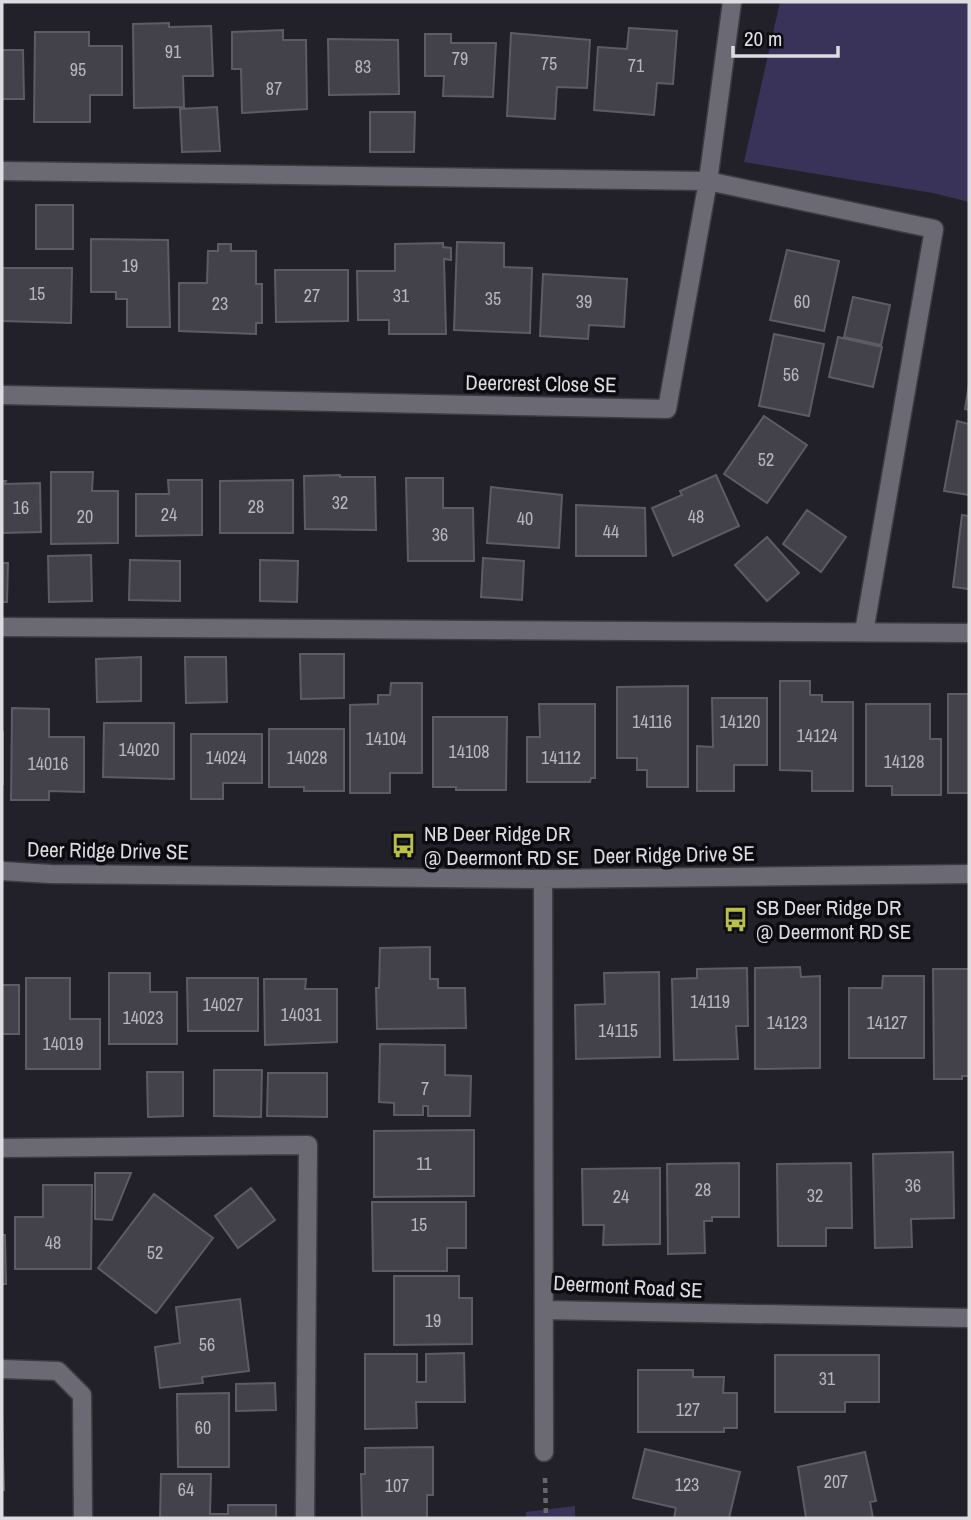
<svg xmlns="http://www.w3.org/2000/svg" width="971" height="1520" viewBox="0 0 971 1520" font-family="'Archivo Narrow',sans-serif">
<rect width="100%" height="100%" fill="#222129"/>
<path fill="#3a3359" d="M780 2H969V202L933 193 744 162Z
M575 1506V1518H526V1512Z"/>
<path fill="#43424b" stroke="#5d5c65" stroke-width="2" d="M169 23V27L211 26 213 76H183L184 107 134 108 133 24Z
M629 28 677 31 673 84 657 83 654 115 594 110 598 47 627 49Z
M283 30V40H306L307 109 242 113 241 69H232V32Z
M35 32H89V46H122V95H90V122H34Z
M511 33 590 40 587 88 557 87 555 119 507 116Z
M425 34H451V43H496L493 97 443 96 444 76H425Z
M328 39 398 40 399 94 329 95Z
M2 50H23L24 99H2Z
M217 107 220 151 182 152 180 109Z
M370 112H415L414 152H370Z
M36 205H73V249H36Z
M91 239 168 240 170 327H127V299H116V292H91Z
M457 242 504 243V267L532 268 530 333 454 330Z
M443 243V247L451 248V260L444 259 446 334H389V320H358L357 271H395V244Z
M218 244H231V251H256V284H262V323H256V334L179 331V283H207L208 251H218Z
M787 250 839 261 824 331 770 320Z
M2 268H72L71 323 2 321Z
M275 270H348V321L276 322Z
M543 274 627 279 624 327 589 325 588 339 540 336Z
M853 297 890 305 881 345 844 337Z
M774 334 824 344 809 416 759 406Z
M838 337 882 347 873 387 829 377Z
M969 384V410L965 409Z
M764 416 807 445 767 503 724 474Z
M957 421 969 424V495L944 491Z
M51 472H93L92 491H118V543L51 544Z
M340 475V477H375L376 530 305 529 304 476Z
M716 475 739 526 673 556 652 508 682 495 680 491Z
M406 478H443V508H473L474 561H408Z
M168 480H202V535L136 536V494H169Z
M293 480V533H220V481Z
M2 481H6L5 484 40 483 41 532 2 533Z
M491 487 562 495 559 548 487 543Z
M576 505 645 508 646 556H576Z
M807 510 846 537 821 572 783 544Z
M962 515 969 516V589L953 587Z
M767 537 799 573 767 601 735 565Z
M91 555 92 601 49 602 48 556Z
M483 558 524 561 522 600 481 597Z
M130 560 180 561V601L129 600Z
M260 560 298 561 297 602 260 601Z
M2 563H8L7 602H2Z
M300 654H344V698L301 699Z
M141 657V701L97 702 96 659Z
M185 657H226L227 702 186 703Z
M780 681H810V695H822V702H853V791H812V771L780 770Z
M391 683H422V773H390V793H350V705L378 704V695H390Z
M688 686V787H647V770H637V758H617V687Z
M948 694H969V793H948Z
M712 698H767V765H734V791H697V746L713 747Z
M539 704H595V778H591L590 782H527V737H540Z
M866 704H930V739H941V795H892V786H866Z
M12 708 49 709V737H84V792L49 791V800H11Z
M433 717H507L506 790H456V787H433Z
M104 723H174V779L103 777Z
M269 729H344V791H304V787H269Z
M2 732H3V784H2Z
M191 734H262V783H223V799H191Z
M430 947V979H438V988H465L466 1028 377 1029 376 988H379L380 948Z
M800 967 801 977 820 976V1068L755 1069V968Z
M747 968 748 1026H736L738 1059 674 1060 672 979 697 978V969Z
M933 969H969V1076H962V1079H934Z
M659 972 660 1057 576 1059 575 1005 605 1004 604 973Z
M109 973H150V992H177V1044H109Z
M883 976H924V1058H849V988H882Z
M26 978H70V1019H100V1069H26Z
M187 978H258V1031H188Z
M264 979H306L305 989H337V1042L265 1045Z
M2 985H19V1034H2Z
M380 1044 445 1045V1075L471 1076 470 1116H428V1106H423V1115H394V1103L379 1102Z
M214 1070H262L261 1117 214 1116Z
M147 1072H183V1116L148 1117Z
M268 1073H327V1117L267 1116Z
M474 1130V1196L374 1197V1131Z
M953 1152 954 1218 911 1219 912 1247 875 1248 873 1154Z
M739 1163V1217H712V1221H704L705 1253 668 1254 667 1164Z
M851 1163 852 1228H826V1246H778L777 1164Z
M660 1168V1244L603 1245 604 1225H583L582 1169Z
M95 1173H131L112 1220 95 1219Z
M43 1185H92L91 1269H15V1217H43Z
M251 1188 275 1220 238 1248 215 1216Z
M154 1194 213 1238 156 1313 98 1268Z
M372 1202H466V1248H447V1271H373Z
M2 1235H5L6 1284H2Z
M394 1276H459V1298H472V1344L394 1345Z
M240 1299 249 1371 202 1377 203 1383 160 1388 155 1347 180 1343 176 1307Z
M464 1353 465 1402H416L417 1428 365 1429V1354H417V1382H426V1354Z
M775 1355H879V1402H845V1412H775Z
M638 1370H693V1377H724L723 1393H737V1428H724V1432H638Z
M275 1383 276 1410 236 1411V1384Z
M229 1393V1467H178L177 1394Z
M2 1419 4 1490H2Z
M433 1447V1495H427V1518H362L361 1474H365V1448Z
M645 1449 740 1472 729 1518H674L676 1508 633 1498Z
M865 1452 876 1501 870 1502 873 1518H806L798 1467Z
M161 1474H211L210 1514H228V1505H276V1518H160Z"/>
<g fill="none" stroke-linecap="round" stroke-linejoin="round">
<defs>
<path id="minor" d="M2 171 708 181 934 229 864 632
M2 395 667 409 708 181 732 2
M2 627 969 633
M2 871 51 874 543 879 969 874
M543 879 544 1452
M2 1148 308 1145 305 1518
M544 1310 969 1318
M2 1369 58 1371 82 1395 83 1518"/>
</defs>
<use href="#minor" stroke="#3e3c43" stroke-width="21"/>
<path stroke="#67666d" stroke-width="4.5" stroke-dasharray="5 5" stroke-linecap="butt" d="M545 1478 546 1518"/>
<use href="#minor" stroke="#6b6a74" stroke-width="18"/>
</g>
<defs>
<symbol id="bus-bare" viewBox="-9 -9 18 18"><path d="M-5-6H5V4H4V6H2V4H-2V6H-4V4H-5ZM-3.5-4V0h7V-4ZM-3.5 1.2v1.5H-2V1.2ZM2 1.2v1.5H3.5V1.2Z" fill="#bac045" stroke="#0c0b0f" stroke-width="2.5" paint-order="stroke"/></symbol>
</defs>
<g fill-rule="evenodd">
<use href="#bus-bare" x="386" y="828" width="35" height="35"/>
<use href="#bus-bare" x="718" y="902" width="35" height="35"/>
</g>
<g text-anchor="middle" stroke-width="7" stroke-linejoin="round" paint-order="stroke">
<g font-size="18" fill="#b6b6bc">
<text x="173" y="58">91</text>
<text x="460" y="65">79</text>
<text x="549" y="70">75</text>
<text x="636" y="72">71</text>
<text x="363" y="73">83</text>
<text x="78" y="76">95</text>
<text x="274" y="95">87</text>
<text x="130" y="272">19</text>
<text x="37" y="300">15</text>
<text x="312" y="302">27</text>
<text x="401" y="302">31</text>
<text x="493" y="305">35</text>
<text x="584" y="308">39</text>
<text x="802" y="308">60</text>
<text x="220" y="310">23</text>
<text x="791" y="381">56</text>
<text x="766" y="466">52</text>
<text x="340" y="509">32</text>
<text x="256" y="513">28</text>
<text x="21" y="514">16</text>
<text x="169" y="521">24</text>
<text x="85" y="523">20</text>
<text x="696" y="523">48</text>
<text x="525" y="525">40</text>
<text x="611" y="538">44</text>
<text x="440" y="541">36</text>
<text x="652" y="728">14116</text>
<text x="740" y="728">14120</text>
<text x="817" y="742">14124</text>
<text x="386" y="745">14104</text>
<text x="139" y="756">14020</text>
<text x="469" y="758">14108</text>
<text x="226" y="764">14024</text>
<text x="307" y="764">14028</text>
<text x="561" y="764">14112</text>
<text x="904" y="768">14128</text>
<text x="48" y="770">14016</text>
<text x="710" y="1008">14119</text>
<text x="223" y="1011">14027</text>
<text x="301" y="1021">14031</text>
<text x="143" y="1024">14023</text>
<text x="787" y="1029">14123</text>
<text x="887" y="1029">14127</text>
<text x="618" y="1037">14115</text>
<text x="63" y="1050">14019</text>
<text x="425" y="1095">7</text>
<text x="424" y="1170">11</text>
<text x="913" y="1192">36</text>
<text x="703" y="1196">28</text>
<text x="815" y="1202">32</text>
<text x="621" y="1203">24</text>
<text x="419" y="1231">15</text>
<text x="53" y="1249">48</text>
<text x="155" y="1259">52</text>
<text x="433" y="1327">19</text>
<text x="207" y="1351">56</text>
<text x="827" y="1385">31</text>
<text x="688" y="1416">127</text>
<text x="203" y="1434">60</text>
<text x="836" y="1488">207</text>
<text x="687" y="1491">123</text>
<text x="397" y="1492">107</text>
<text x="186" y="1496">64</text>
</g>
<g font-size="21" fill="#dddce1" stroke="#0c0b0f">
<text transform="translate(541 384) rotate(1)" y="7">Deercrest Close SE</text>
<text transform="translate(108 851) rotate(1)" y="7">Deer Ridge Drive SE</text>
<text transform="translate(674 855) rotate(-1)" y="7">Deer Ridge Drive SE</text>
<text transform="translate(628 1287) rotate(3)" y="7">Deermont Road SE</text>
</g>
<g font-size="21" fill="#dddce1" stroke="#0c0b0f" text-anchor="start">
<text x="424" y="841">NB Deer Ridge DR<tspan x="424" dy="24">@ Deermont RD SE</tspan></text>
<text x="756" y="915">SB Deer Ridge DR<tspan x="756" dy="24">@ Deermont RD SE</tspan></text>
</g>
</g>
<rect width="971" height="1520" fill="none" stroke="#dddce1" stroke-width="7"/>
<path d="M733 46v10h105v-10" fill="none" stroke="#dddce1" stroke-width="3.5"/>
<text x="744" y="46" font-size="21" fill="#dddce1" stroke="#0c0b0f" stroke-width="5" paint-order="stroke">20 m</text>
</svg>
